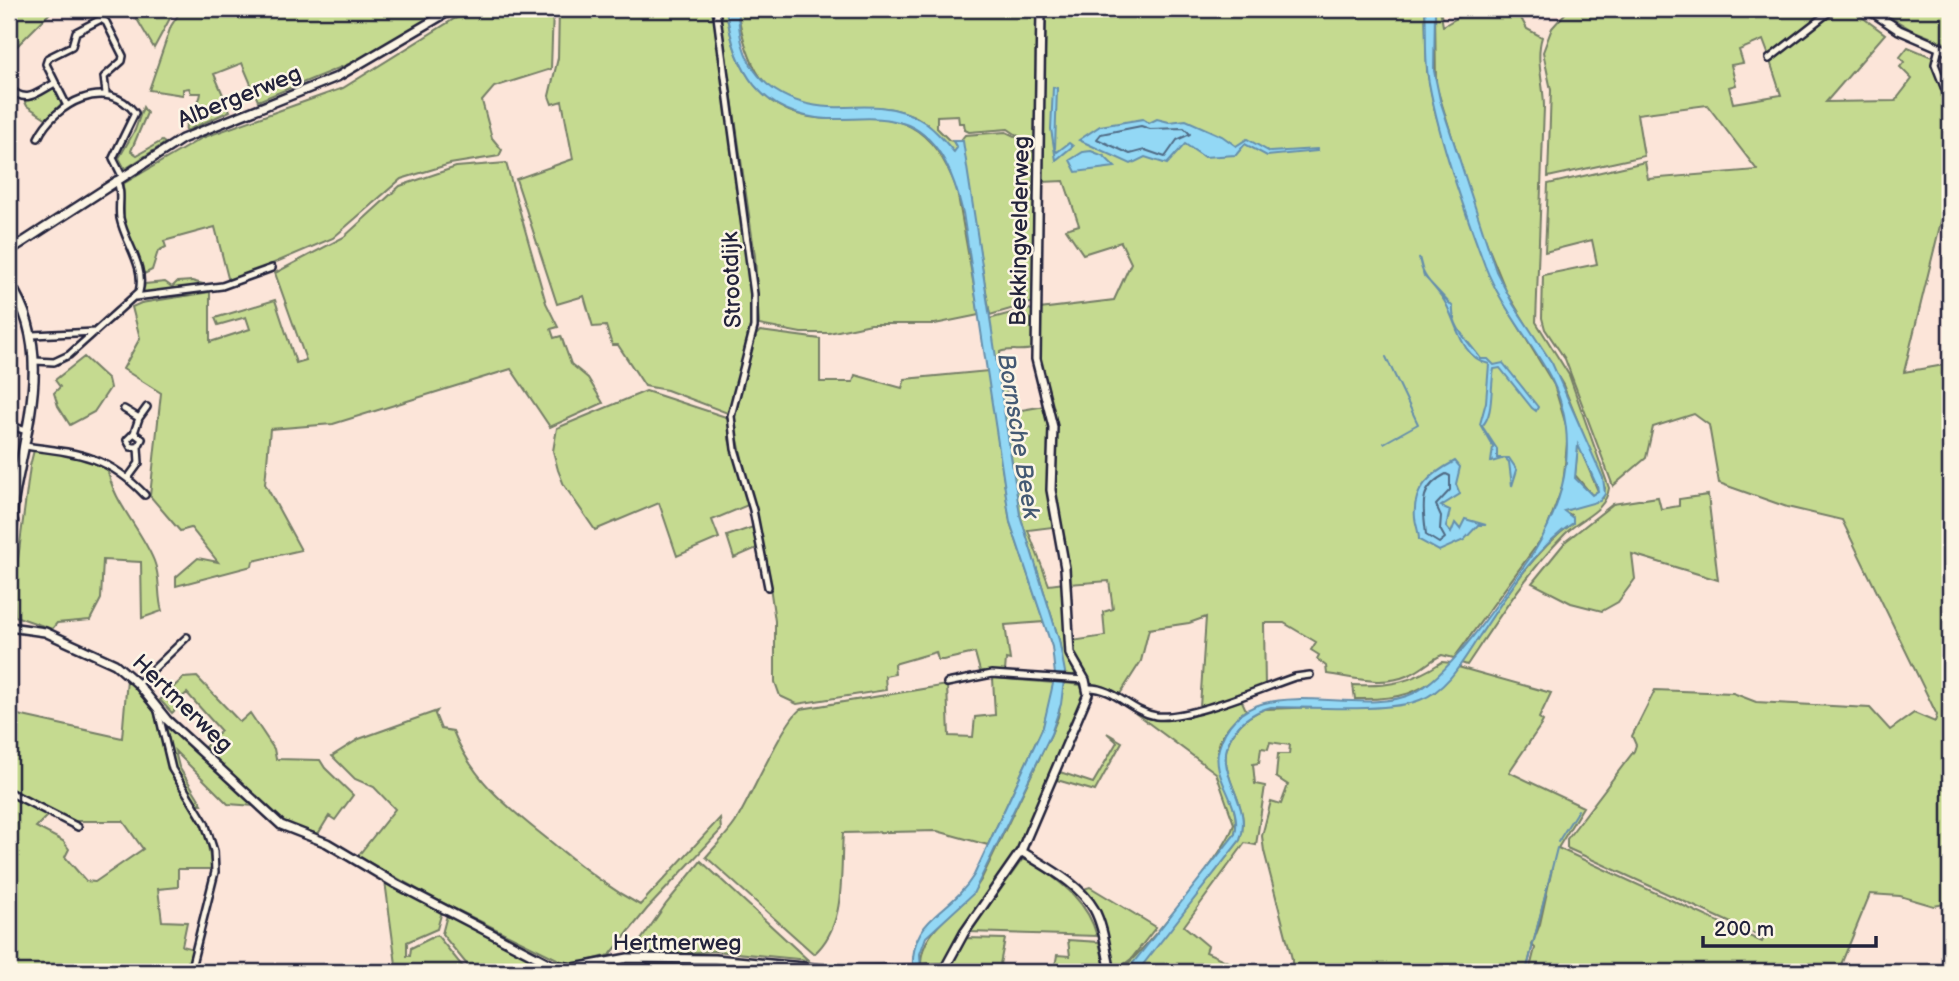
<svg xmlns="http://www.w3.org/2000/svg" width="1959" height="981" viewBox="0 0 1959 981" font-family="'Balsamiq Sans',sans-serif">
<rect width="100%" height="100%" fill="#fce5d9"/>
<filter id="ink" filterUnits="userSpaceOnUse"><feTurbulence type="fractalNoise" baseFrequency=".0143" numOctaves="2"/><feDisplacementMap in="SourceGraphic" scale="14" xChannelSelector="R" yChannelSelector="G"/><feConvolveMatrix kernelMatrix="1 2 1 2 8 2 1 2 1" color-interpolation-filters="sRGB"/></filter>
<g filter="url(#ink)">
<path fill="#c5da90" stroke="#747e66" stroke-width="2" d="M9 9H54L9 54Z
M131 9H175L154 48Z
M182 9 197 12 201 9H444L371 55 258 101 242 63 214 74 230 111 186 131C183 114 200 108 201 93H191L189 88 183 89V95L149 90 171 26Z
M478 9H553L551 69 494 87 482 101 492 138 502 150 499 156 450 164 401 179 333 238 229 282 215 227 164 241 166 247 158 251 152 270 144 274 124 222 123 184 202 138 343 88 454 19Z
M559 9H714L750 264 752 317 730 414 667 390 645 386 618 345H612L606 326 593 327 584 296 557 304 516 179 573 159 562 101 552 104 549 96 558 58Z
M719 9H726C734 70 763 119 832 119 859 119 886 113 911 127 935 140 948 165 957 190L979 315 935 324H871L829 333H801L759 325 755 256Z
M737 9H1040L1036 148 1008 129 969 132 965 130 964 123H959L958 115 937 116V128L949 140 953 141 957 148 954 153C942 140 931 124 914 116 885 102 855 109 824 108 761 106 746 60 737 9Z
M1046 9H1425L1427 71 1435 112 1471 226 1496 289 1554 385 1568 432 1563 485 1545 534 1454 658 1442 655C1430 660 1422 670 1409 675 1382 687 1355 678 1327 674L1326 666 1317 659 1319 655 1311 650 1316 642 1284 623H1264L1265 686 1200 707 1206 617 1189 623 1149 629 1141 661 1120 694 1129 702 1105 687 1090 684 1073 656 1072 641 1105 636 1103 612 1113 609 1109 581 1069 584 1055 496V428L1039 354 1040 309 1114 300 1131 263 1121 242 1083 254 1066 229 1079 225 1064 181 1042 182Z
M1435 9H1440L1443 26 1473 9H1516L1527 29 1542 37C1535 59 1544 84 1544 107L1536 322 1569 375 1609 488C1606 512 1580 518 1565 534 1527 573 1497 620 1467 665L1461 663C1493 616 1526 557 1573 523L1571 515 1564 511 1603 498 1605 488 1563 385 1506 291 1480 227 1436 85Z
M1569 9H1831L1769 56 1763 40 1739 50 1743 63 1731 65 1736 85 1729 87 1733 103 1781 95 1770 61 1838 9H1851L1885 34 1826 102 1895 101 1912 79 1900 67 1904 62 1900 57 1908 47 1932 57 1950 114V185L1904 372 1950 364V903L1934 906 1900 896 1870 894 1838 972H1529L1535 948 1532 945 1540 924 1552 869 1526 972H1292V959L1264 851 1262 836 1271 801 1281 804 1288 785 1276 777 1278 754H1289L1290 745 1270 742 1268 749 1261 748 1259 763 1253 764 1255 784 1265 786 1256 845 1245 843 1184 926 1208 946 1206 952 1250 972H1136L1240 840C1255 800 1206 770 1235 731 1243 720 1252 713 1265 709L1406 704 1434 693 1458 667 1551 693 1539 718 1543 721 1541 725 1509 772 1583 807 1558 848 1762 942 1764 938 1567 848V839L1634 751 1636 745 1632 736 1655 690 1733 693 1756 702 1870 708 1890 730 1914 713 1935 722 1937 715 1842 520 1787 507 1719 483 1709 425 1694 414 1653 427 1646 458 1613 486 1565 359 1545 329 1542 318 1543 275 1597 264 1592 240 1545 252 1548 184 1645 162 1648 179 1757 170 1707 105 1637 114 1644 156 1548 177 1551 90 1543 52 1552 28Z
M1893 9H1950V45L1912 30 1882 12Z
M51 87 55 88 62 103 47 119 27 106 24 100Z
M143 107 147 113 131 151 137 155 162 141 165 143 125 169 119 158 135 130Z
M1006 132 1023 140 1036 155 1035 298 1031 303 990 315 961 140 965 135Z
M506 163 546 303 558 327 551 329 554 338 561 336 571 364 588 378 603 403 550 427 511 369 333 424 270 429 265 484 301 550 253 561 252 566 176 586V577L198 558 218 562 191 528 180 531 150 496 161 393 123 369 140 338 132 307 141 303 210 292V342L250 329 246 317 218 325 215 318 275 300 296 363 306 360 275 273 344 237 400 186 456 167Z
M192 281 210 286 142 296 145 284 165 282 172 287 177 282Z
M1026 309 1034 310 1036 365 1032 349C1021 352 1010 348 1000 352V356L1010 412 1045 406C1053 446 1047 486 1053 527L1028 530 1049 585 1065 583 1067 623 1077 672 1073 676H1064L1059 640 1020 515 989 319Z
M760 331 820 339V382H853L855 375 902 388 905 379 988 371 1010 522 1044 622 1005 625 1010 660 1006 659 1005 672 980 671 975 653 943 660H938L936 652 894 664 895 674 885 676 886 690 797 704 780 696 775 682V621L769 579 734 422 752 339Z
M84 357 108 379 110 388 94 412 70 425 58 406 54 393 60 387 55 380Z
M646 391 729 418V439L748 505 712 520 719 538 677 556 659 503 595 530 564 485 558 470 553 451 557 428Z
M1578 443 1598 491 1592 495 1575 475Z
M50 449 107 466C112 502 141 528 154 561 161 578 157 595 162 611L142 618 141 562 103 560 101 599 90 620 57 623 52 629 15 616 14 590 30 466 34 450Z
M1708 495 1718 580 1632 554 1635 579 1618 602 1602 611 1571 603 1532 583 1566 541 1613 504 1658 497 1661 509 1679 506V499Z
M753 527 757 548 734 558 727 536Z
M1442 662 1452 663C1423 695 1397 700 1355 699L1353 685C1391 687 1411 682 1442 662Z
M197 677 240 722 250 713 274 749 276 759 320 760 325 768 353 795 335 820 329 816 318 834 286 824 268 810 203 749 221 731 187 693 176 702 180 705 172 713 160 700 183 678Z
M993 678 1055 683 1043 727 988 845 937 831 843 833C840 873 847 925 814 954L706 857C715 846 727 835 735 823 750 799 784 720 801 709L947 685 949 736 973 737 975 717 995 715Z
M127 679 154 711 170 771 206 833 212 869H178V887L158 889 162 921 187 922 182 946 194 949 187 972H9V794L49 814 36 827 63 841 69 849 65 857 86 881 95 882 143 849 123 821H71L9 790V713L122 738Z
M1064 683 1081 685 1084 697 1018 848 944 966 921 967C919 927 963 912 981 880L1051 734 1058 717Z
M1241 699 1246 710C1184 757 1244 787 1235 834L1139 959 1126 972H1119C1143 952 1227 852 1234 824L1216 773 1135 713C1168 731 1209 710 1241 699Z
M437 711 435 714 441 729 453 731C475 785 513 811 556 846 585 869 607 887 640 905L720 818 721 830 647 909 610 955 576 964 561 961 435 899 358 856 395 809 374 787 355 779 332 756 359 739Z
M162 718 256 806 228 804 175 751 179 767 202 804H195L175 770Z
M1107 733 1122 742 1095 791 1057 780 1060 772 1093 783 1117 742Z
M1022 860H1030C1060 882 1087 899 1097 936L970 932Z
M701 861 808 960 716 951 630 956 666 904Z
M1057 869 1084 889 1090 887 1156 927 1131 959 1114 972 1096 909 1056 872Z
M385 881 442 911 437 929 407 942V956H410L411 948 437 935 467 972H397Z
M447 915 548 966 565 972H473L442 934Z
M966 938 1005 939 1000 964 1003 966 1002 972H940L952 964Z
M1068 940 1099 942 1106 972H1054L1057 955 1070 956Z
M723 962 719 972H580L611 963Z"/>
<path fill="#93d8f5" stroke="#668fab" stroke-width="2" fill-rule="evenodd" d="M726 9H737C739 21 739 34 743 46 757 93 801 109 845 107 871 106 896 105 919 119 933 127 944 140 954 152L957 148 953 141H963L1020 515 1059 640 1065 672 1061 704 1051 734 973 894 926 937 920 954 921 972H913C909 916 949 916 974 875L1043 727 1055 675 1052 647 1010 522 963 213C955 180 942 140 908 125 881 114 856 120 828 119 760 115 734 70 726 9Z
M1425 9H1435L1434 71 1440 100 1496 271 1513 304 1552 363 1603 478 1605 494 1600 501 1564 511 1573 518V523C1533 549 1504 600 1478 638 1463 661 1447 690 1420 700 1389 713 1308 707 1271 707 1256 711 1244 718 1235 731 1206 770 1255 800 1240 840L1141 967 1136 972H1126L1235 834C1243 803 1210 779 1219 748 1243 663 1357 721 1414 693 1453 674 1507 589 1534 552 1568 496 1581 430 1547 371 1527 336 1500 304 1485 266 1464 209 1440 143 1429 83 1424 59 1427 33 1425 9ZM1578 445 1597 486 1598 491 1592 495 1575 478Z
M1053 87 1057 88 1055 149 1057 152 1069 143 1073 146 1056 160 1051 129Z
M1143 119 1149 123 1157 119 1169 122 1186 120 1222 136 1236 146 1247 139 1270 152 1317 149 1318 151 1267 156 1245 144 1236 155 1204 157 1185 144 1167 164 1145 157 1131 164 1079 140 1100 126Z
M1091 151 1104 156 1115 167 1076 172 1070 160 1083 152Z
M1419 257 1424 276 1453 307C1451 327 1471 344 1481 359H1488L1494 365 1503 363 1538 407 1536 411 1532 408 1500 368 1494 369C1490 388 1494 415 1482 426L1497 449V458H1509L1517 470 1512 486 1509 462 1505 458 1491 462 1493 447 1480 424 1486 402 1489 364C1461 357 1458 327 1446 304 1436 285 1422 281 1419 257Z
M1455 461 1460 467 1456 484 1460 494 1441 506 1450 510 1446 527 1451 533 1455 523 1460 529 1465 519 1486 525H1478L1464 540 1439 551 1419 540C1419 532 1416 526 1415 518 1412 488 1431 474 1455 461Z"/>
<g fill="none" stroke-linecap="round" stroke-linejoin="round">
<path stroke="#4f6b85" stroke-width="2" d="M1141 126 1150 129 1184 128 1190 134 1177 140 1165 157 1145 150 1130 154 1097 139 1101 134Z
M1446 474 1450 476V490L1436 505 1441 516 1440 529 1445 538 1439 543 1426 535C1424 509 1416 489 1446 474Z"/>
<path stroke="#668fab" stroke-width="2" d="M1384 443 1418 424 1386 357
M1558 842 1578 810
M1526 972 1557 848"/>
<defs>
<path id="street" d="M101 9V19
M716 9 754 294V327L731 416 735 449 753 510 768 587
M1939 48 1935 64 1950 102
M1769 59 1833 9
M9 88C27 105 36 93 55 83
M67 106 46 64 48 58 72 46 76 32 101 19 106 22 123 56 122 61 104 77 106 93
M38 138C54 104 107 75 135 113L113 158 122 176
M135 297 222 286 272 268
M33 335 95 332
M35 361 54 362 69 355 139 292C146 266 125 243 120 218 118 205 123 192 116 180
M9 371H10
M124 409 139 418 134 433 127 440 131 447H138
M139 418 147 407
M9 425 26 431
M24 446C77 453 106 454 145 495
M128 478 139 463 138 447 142 439 134 433
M9 496 15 488
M947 683 992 674 1085 680
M138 684 187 637
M1088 688C1115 687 1130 712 1156 716 1189 720 1262 688 1295 677L1310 675
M158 711 172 769 205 823 214 851 215 872 190 972
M9 792 78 827"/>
<path id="secondary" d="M1868 9 1899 30 1950 52
M9 251 182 139 337 77 453 9
M9 627 45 632 115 664 138 684 167 720 281 825 327 843 396 884 552 965 574 968 628 958 715 959 847 971 945 968 964 933 1021 851 1088 694 1085 680 1070 654 1065 568 1051 490 1053 427 1036 359 1041 9
M1021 851C1046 867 1079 883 1094 909 1104 927 1106 952 1111 972"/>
<path id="primary" d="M9 283C46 338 34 399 21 461 17 483 11 503 12 525
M9 543 13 521"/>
</defs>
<use href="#street" stroke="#22223b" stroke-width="10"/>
<use href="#secondary" stroke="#22223b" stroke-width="12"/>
<use href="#primary" stroke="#22223b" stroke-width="13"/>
<use href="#street" stroke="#fcf5e5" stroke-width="5"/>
<use href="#secondary" stroke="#fcf5e5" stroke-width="7"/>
<use href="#primary" stroke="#fcf5e5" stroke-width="8"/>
</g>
</g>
<g text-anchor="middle" stroke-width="5" stroke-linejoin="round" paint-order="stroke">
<g font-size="23" fill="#22223b" stroke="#fcf5e5">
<text transform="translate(239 96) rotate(-22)" y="8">Albergerweg</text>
<text transform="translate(1019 231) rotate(-89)" y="8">Bekkingvelderweg</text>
<text transform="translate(731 280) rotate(-92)" y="8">Strootdijk</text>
<text transform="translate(183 703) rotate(44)" y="8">Hertmerweg</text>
<text x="677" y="950">Hertmerweg</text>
</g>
<g font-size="24" font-style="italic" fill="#445973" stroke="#fcf5e5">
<text transform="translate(1019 436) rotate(81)" y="8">Bornsche Beek</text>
</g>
</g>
<rect width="1959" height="981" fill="none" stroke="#fcf5e5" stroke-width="35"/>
<rect x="18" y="18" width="1924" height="946" fill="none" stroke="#22223b" stroke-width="2.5" filter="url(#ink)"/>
<path d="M1703 936v10h173v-10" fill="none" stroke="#22223b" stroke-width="3.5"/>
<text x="1714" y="936" font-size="21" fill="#22223b" stroke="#fcf5e5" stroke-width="5" paint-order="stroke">200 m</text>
</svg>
